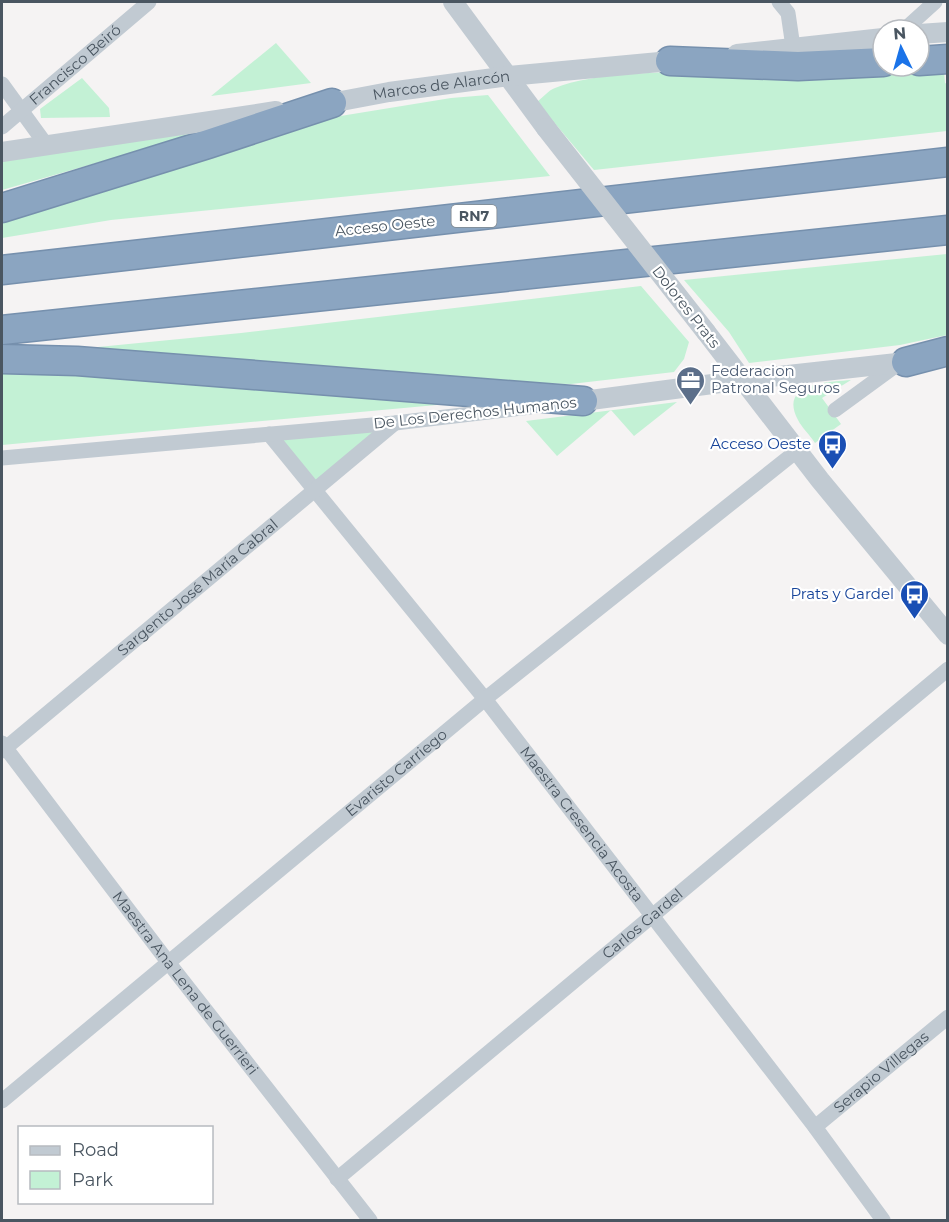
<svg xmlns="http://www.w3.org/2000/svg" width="949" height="1222" viewBox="0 0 949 1222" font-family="Montserrat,sans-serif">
<rect width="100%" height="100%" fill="#f5f3f3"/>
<path fill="#c3f1d5" d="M276 43 311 83 211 96Z
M703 71H944L945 83 947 84V131L594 170 537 102C543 97 549 90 555 88 593 72 662 73 703 71Z
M82 78 109 108 110 117 41 118 40 109Z
M488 95 550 176 111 220 2 238V218L316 120 451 98Z
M215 129 2 190V159Z
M947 254V335L900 345 749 363 729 332 684 280Z
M641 286 689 342 684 359 674 372 571 384 407 381 97 350 98 347 241 333Z
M2 369 480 401 2 445Z
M851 380 822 398 841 424 815 443C810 435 802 428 798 420 778 383 828 382 851 380Z
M677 402 634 436 611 410 557 456 526 421Z
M375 431 316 481 280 439Z"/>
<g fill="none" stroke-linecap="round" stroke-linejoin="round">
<defs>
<path id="motorway" d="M670 61 798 66 883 62
M919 61 948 59
M2 208 208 144 332 103
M2 270 948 162
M2 330 948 230
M2 359 77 361 583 401
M906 362 948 351"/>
</defs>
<use href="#motorway" stroke="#7690ad" stroke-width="31"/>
<g stroke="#c1cad2" stroke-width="15">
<path d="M779 2 788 13 793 47"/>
<path d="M904 30 935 2"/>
<path d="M2 84 47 146"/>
<path id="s1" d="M2 127 149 2"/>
<path d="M835 410 898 364"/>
<path id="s2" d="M269 434 485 699 815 1127 883 1220"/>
<path d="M2 458 395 423 530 407"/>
<path id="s3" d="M2 743 168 962 370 1220"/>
<path id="s4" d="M2 751 395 423"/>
<path id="s5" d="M2 1101 485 699 798 450"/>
<path id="s6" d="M815 1127 948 1017"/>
<path id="s7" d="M337 1179 948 669"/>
</g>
<g stroke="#c1cad2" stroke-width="20">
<path d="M453 2 546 128"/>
<path d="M919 34 948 32"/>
<path d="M737 54 883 38"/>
<path id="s8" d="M320 105 389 92 509 76 681 60"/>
<path d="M2 152 276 111"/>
<path d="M706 332 820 480 948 635"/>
<path d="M583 401 743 380 906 362"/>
</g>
<use href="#motorway" stroke="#8ba5c1" stroke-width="28"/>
<path stroke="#c1cad2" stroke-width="20" d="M546 128 706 332"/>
</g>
<defs>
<symbol id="office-pin" viewBox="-11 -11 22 30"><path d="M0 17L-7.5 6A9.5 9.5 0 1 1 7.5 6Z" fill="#5c6f8a" stroke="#fff"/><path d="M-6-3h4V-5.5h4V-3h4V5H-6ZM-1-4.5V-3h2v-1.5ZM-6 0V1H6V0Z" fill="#fff"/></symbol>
<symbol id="bus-pin" viewBox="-11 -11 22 30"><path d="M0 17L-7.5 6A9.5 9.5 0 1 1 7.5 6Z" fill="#1a4fb4" stroke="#fff"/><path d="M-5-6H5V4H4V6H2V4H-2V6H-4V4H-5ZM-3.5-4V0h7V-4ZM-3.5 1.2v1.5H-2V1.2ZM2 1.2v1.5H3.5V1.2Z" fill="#fff"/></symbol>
</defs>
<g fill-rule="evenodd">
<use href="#office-pin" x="674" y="364" width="33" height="45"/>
<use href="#bus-pin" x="816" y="428" width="33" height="45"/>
<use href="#bus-pin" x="898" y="578" width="33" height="45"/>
</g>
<g text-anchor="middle" stroke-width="4.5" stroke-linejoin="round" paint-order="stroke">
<rect fill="#fff" stroke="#808990" stroke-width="1.5" x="451.5" y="205" width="45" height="22" rx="4.5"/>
<g font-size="14" font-weight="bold" fill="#4a5661">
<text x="474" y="221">RN7</text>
</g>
<g font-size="15" fill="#4a5661" stroke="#fff">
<text dy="5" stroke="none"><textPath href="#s1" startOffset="96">Francisco Beiró</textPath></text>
<text dy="5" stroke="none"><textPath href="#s8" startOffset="123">Marcos de Alarcón</textPath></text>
<text transform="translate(385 226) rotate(-6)" y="5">Acceso Oeste</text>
<text transform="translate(686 307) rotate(52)" y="5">Dolores Prats</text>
<text transform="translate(475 413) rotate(-6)" y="5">De Los Derechos Humanos</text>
<text dy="5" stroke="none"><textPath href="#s4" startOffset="255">Sargento José María Cabral</textPath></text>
<text dy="5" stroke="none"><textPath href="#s5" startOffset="513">Evaristo Carriego</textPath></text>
<text dy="5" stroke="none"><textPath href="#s2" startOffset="500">Maestra Cresencia Acosta</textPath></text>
<text dy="5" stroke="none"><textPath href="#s7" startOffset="398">Carlos Gardel</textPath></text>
<text dy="5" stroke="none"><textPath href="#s3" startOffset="302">Maestra Ana Lena de Guerrieri</textPath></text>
<text dy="5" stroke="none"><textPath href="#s6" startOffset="86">Serapio Villegas</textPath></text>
</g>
<g font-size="15" fill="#4e5e75" stroke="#fff" text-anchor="start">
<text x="711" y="376">Federacion<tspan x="711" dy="17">Patronal Seguros</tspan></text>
</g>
<g font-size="15" fill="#164399" stroke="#fff" text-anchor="end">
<text x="811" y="449">Acceso Oeste</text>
<text x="894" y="599">Prats y Gardel</text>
</g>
</g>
<rect width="949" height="1222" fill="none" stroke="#4a5661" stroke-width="6"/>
<rect x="18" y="1126" width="195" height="78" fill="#ffffff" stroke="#b7bbc0" stroke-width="1.5"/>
<rect x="30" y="1146" width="30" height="9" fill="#c1cad2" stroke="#b7bbc0" stroke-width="1.5"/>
<text x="72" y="1156" font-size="18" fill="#4a5661">Road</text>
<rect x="30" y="1171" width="30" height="18" fill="#c3f1d5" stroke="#b7bbc0" stroke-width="1.5"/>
<text x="72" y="1186" font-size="18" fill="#4a5661">Park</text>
<g transform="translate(901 48) rotate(355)"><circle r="28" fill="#ffffff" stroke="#b7bbc0" stroke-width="1.5"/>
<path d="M0-4.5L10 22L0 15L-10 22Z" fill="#1a73e8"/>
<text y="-9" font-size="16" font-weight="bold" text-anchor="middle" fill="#4a5661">N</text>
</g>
</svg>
